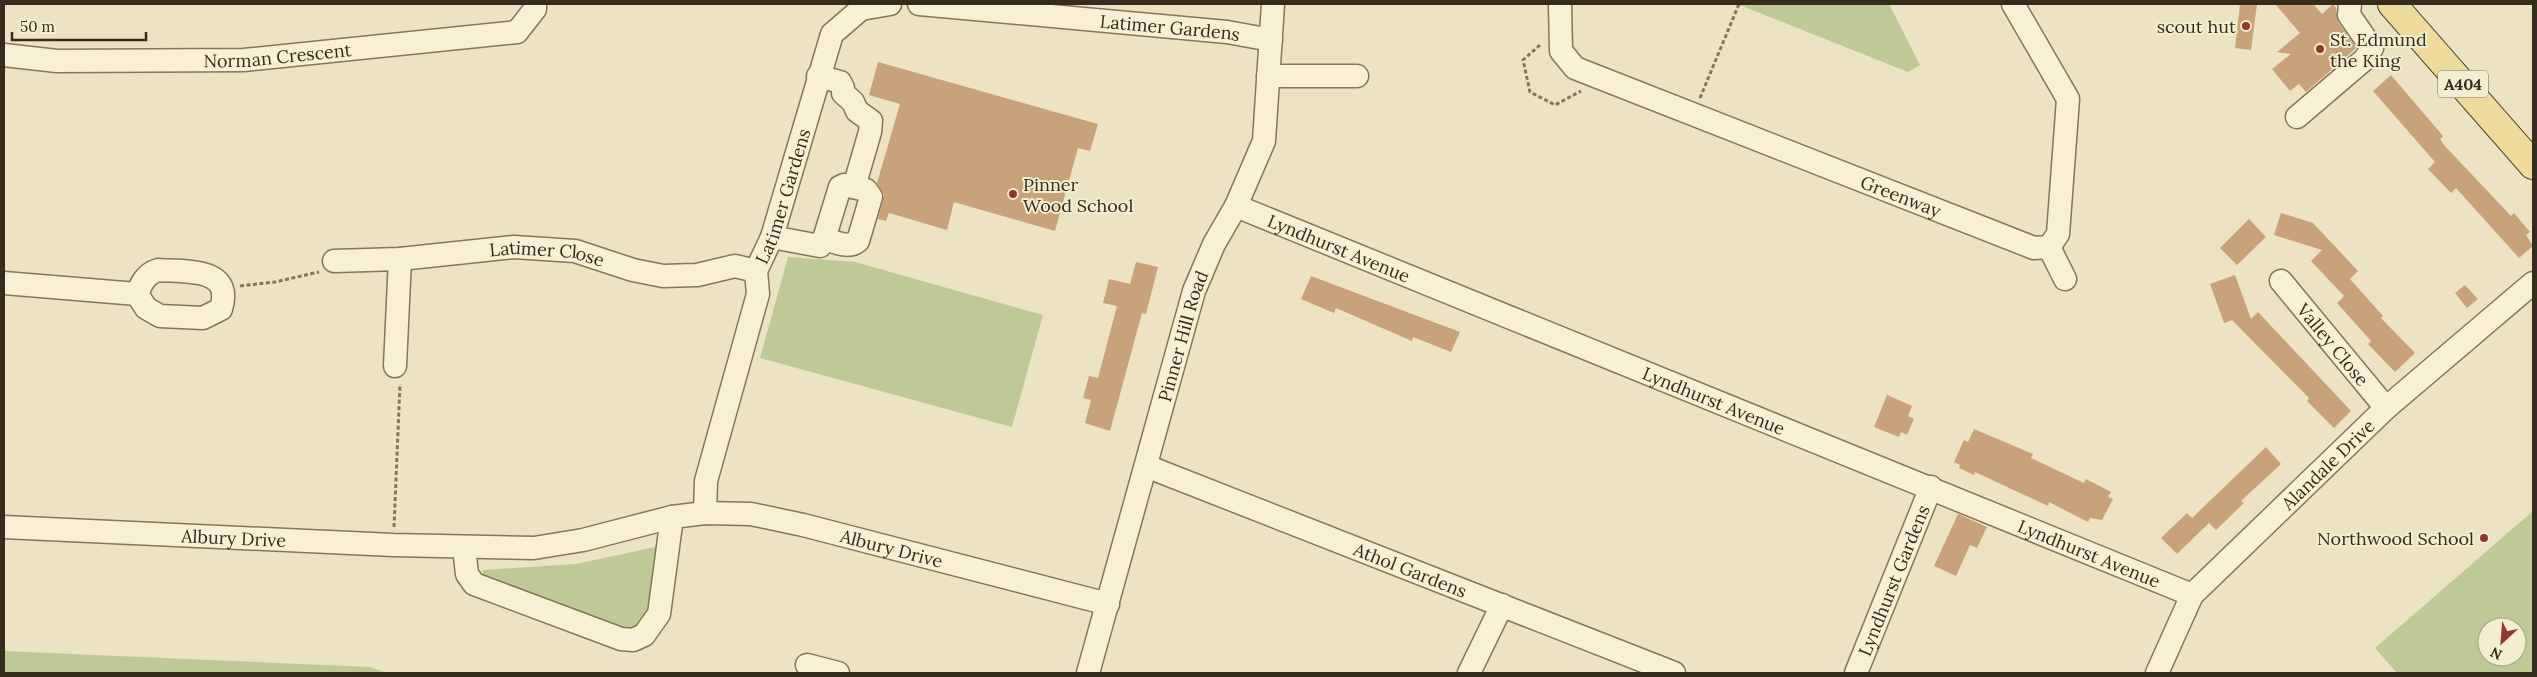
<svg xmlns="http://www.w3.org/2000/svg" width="2537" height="677" font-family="Lora,serif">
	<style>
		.green { fill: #bec997; fill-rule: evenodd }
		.building { fill: #c8a27a }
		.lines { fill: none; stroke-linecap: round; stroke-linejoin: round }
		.minor-casing { stroke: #85755b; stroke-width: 25 }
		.major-casing { stroke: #52432f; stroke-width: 30 }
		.path { stroke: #85755b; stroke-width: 3; stroke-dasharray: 4 2.5; stroke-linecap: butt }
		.minor { stroke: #f7f0d5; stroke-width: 22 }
		.major { stroke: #eddc9c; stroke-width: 28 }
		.poi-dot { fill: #90372e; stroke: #f3edd2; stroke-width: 2 }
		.labels { text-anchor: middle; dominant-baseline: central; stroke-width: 4; stroke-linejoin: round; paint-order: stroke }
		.shield { fill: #f3edd2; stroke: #6e6654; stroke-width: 1 }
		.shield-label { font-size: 16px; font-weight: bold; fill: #352c1e }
		.poi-label { font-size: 18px; fill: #352c1e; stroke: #f3edd2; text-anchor: end }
		.street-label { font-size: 18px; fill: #352c1e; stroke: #f3edd2 }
	</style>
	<rect width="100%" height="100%" fill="#ebe3c3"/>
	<path class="green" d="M1737 4H1889L1920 65 1908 72Z
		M788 257 855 262 1043 315 1012 427 760 358Z
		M2533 511V673H2397L2375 648ZM2487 627H2517V657H2487Z
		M660 546 652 616 642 631H627L483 577V570L576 564Z
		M4 651 370 667 387 673H4Z"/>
	<path class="building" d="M2240 4H2257L2251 50 2235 48Z
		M2275 4H2313L2322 14 2333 4 2336 8 2338 22 2356 48 2306 92 2299 84 2290 91 2272 69 2291 54 2277 52 2300 33Z
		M878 62 1098 124 1090 151 1078 148 1055 231 954 202 947 230 889 213 886 221 878 219 884 195 877 183 900 104 869 95Z
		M2391 75 2443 136 2440 139 2444 145 2511 216 2514 213 2530 232 2526 235 2533 246 2519 258 2456 188 2451 193 2428 169 2435 162 2373 91Z
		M2281 213 2313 223 2358 271 2350 279 2383 316 2381 318 2415 353 2395 372 2368 344 2371 341 2337 303 2344 296 2311 261 2322 250 2274 235Z
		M2249 219 2266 237 2237 265 2220 248Z
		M1136 262 1158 267 1146 314 1142 313 1110 431 1085 423 1091 400 1083 398 1089 376 1098 378 1117 306 1103 303 1109 279 1130 284Z
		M2235 275 2251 319 2258 312 2351 411 2334 428 2307 401 2309 398 2232 320 2224 323 2210 284Z
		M1311 276 1460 332 1451 352 1413 337 1412 341 1336 308 1334 313 1301 299Z
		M2465 285 2478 299 2467 308 2455 293Z
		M1887 395 1912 406 1908 416 1914 419 1907 435 1901 432 1899 437 1874 427Z
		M1974 429 2033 454 2031 458 2084 483 2086 479 2111 492 2108 497 2113 499 2102 520 2090 518 2088 522 2049 502 2048 506 1975 472 1974 475 1959 468 1960 465 1954 462 1964 440 1968 442Z
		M2266 447 2281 464 2241 501 2244 503 2216 530 2209 523 2177 554 2161 538 2187 513 2192 518Z
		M1958 514 1987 527 1977 548 1970 545 1956 576 1934 566Z"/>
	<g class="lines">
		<defs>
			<g id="minor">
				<path id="s1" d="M919 4 1227 32 1271 40"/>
				<path id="s2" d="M1560 4 1561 51 1575 68 2034 248 2049 247 2058 234 2068 99 2013 4"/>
				<path id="s3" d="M4 55 57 61 244 60 517 32 535 9V4"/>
				<path d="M818 76 840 82 843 88V93L853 102 857 111 871 121 870 132 854 187"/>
				<path d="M1268 76H1357"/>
				<path d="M2297 117 2365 59 2372 48 2349 15 2350 4"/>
				<path id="s4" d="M1236 206 2192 595"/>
				<path d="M772 237 820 246 824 239C835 242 849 249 858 241L871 197 866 190 844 185 840 187 824 239"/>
				<path d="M2049 247 2065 279"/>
				<path id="s5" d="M334 261 400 259 514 247 575 251 633 270 663 276 697 275 735 266 756 271"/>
				<path d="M158 270C186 272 234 267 221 309L203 318 160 316 146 308 137 294C142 282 146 274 158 270Z"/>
				<path id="s6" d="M2281 281 2386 408"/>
				<path d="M4 283 137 294"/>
				<path d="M395 366 400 259"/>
				<path id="s7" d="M1146 466 1674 673"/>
				<path id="s8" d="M705 513 706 481 758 294 756 271 772 237 832 34 861 9 890 4"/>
				<path id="s9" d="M4 527 393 545 534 548 583 540 672 517 705 513 751 514 803 525 1108 604"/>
				<path d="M464 548 467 574 474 584 621 639 633 640 644 635 659 614 672 517"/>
				<path d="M807 665 838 673"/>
				<path id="s10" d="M1088 673 1194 291 1214 244 1236 206 1264 141 1273 4"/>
				<path d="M1469 673 1502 605"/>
				<path id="s11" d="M1856 673 1931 487"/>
				<path id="s12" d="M2157 673 2192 595 2386 408 2533 283"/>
			</g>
			<path id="major" d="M2392 4 2533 165"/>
		</defs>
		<use href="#minor" class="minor-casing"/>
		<use href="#major" class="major-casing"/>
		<path class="path" d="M1540 45 1523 60 1530 92 1555 105 1581 91
			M1700 98 1739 4
			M240 286 275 282 319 272
			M394 527 400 384"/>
		<use href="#minor" class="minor"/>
		<use href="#major" class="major"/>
	</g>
	<g class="poi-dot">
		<circle cx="2246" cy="26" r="5"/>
		<circle cx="2320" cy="49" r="5"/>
		<circle cx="1013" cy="194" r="5"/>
		<circle cx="2484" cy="538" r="5"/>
	</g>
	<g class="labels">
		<rect class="shield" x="2438" y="70.5" width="50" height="27" rx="4"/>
		<g class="shield-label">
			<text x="2463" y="84">A404</text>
		</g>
		<g class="poi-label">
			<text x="2236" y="26">scout hut</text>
			<text x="2330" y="39" text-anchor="start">St. Edmund<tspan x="2330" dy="21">the King</tspan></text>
			<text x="1023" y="184" text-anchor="start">Pinner<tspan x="1023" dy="21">Wood School</tspan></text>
			<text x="2474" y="538">Northwood School</text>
		</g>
		<g class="street-label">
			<text stroke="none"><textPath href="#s1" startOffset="252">Latimer Gardens</textPath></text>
			<text stroke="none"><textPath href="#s3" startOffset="274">Norman Crescent</textPath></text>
			<text stroke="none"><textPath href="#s8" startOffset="329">Latimer Gardens</textPath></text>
			<text stroke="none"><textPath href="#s2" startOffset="419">Greenway</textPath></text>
			<text stroke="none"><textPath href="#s4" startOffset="111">Lyndhurst Avenue</textPath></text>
			<text stroke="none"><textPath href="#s5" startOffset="214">Latimer Close</textPath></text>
			<text stroke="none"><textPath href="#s10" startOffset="350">Pinner Hill Road</textPath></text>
			<text stroke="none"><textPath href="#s6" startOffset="82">Valley Close</textPath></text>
			<text stroke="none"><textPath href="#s4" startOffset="516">Lyndhurst Avenue</textPath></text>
			<text stroke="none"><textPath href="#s12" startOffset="274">Alandale Drive</textPath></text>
			<text stroke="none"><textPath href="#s9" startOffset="230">Albury Drive</textPath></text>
			<text stroke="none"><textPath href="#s9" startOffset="896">Albury Drive</textPath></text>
			<text stroke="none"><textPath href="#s4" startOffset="921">Lyndhurst Avenue</textPath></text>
			<text stroke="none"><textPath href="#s7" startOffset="284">Athol Gardens</textPath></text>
			<text stroke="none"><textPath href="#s11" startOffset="100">Lyndhurst Gardens</textPath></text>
		</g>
	</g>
	<rect width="2537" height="677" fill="none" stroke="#352c1e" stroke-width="10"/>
	<g transform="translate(2502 642) rotate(206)"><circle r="24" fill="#f3edd2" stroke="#a7a08a"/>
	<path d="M0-4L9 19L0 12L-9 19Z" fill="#90372e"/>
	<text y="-8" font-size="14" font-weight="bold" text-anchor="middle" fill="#352c1e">N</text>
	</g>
	<path d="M12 32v8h134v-8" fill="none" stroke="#352c1e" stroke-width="2.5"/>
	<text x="20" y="32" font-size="15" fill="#352c1e" stroke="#f3edd2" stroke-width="4" paint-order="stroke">50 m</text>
</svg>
